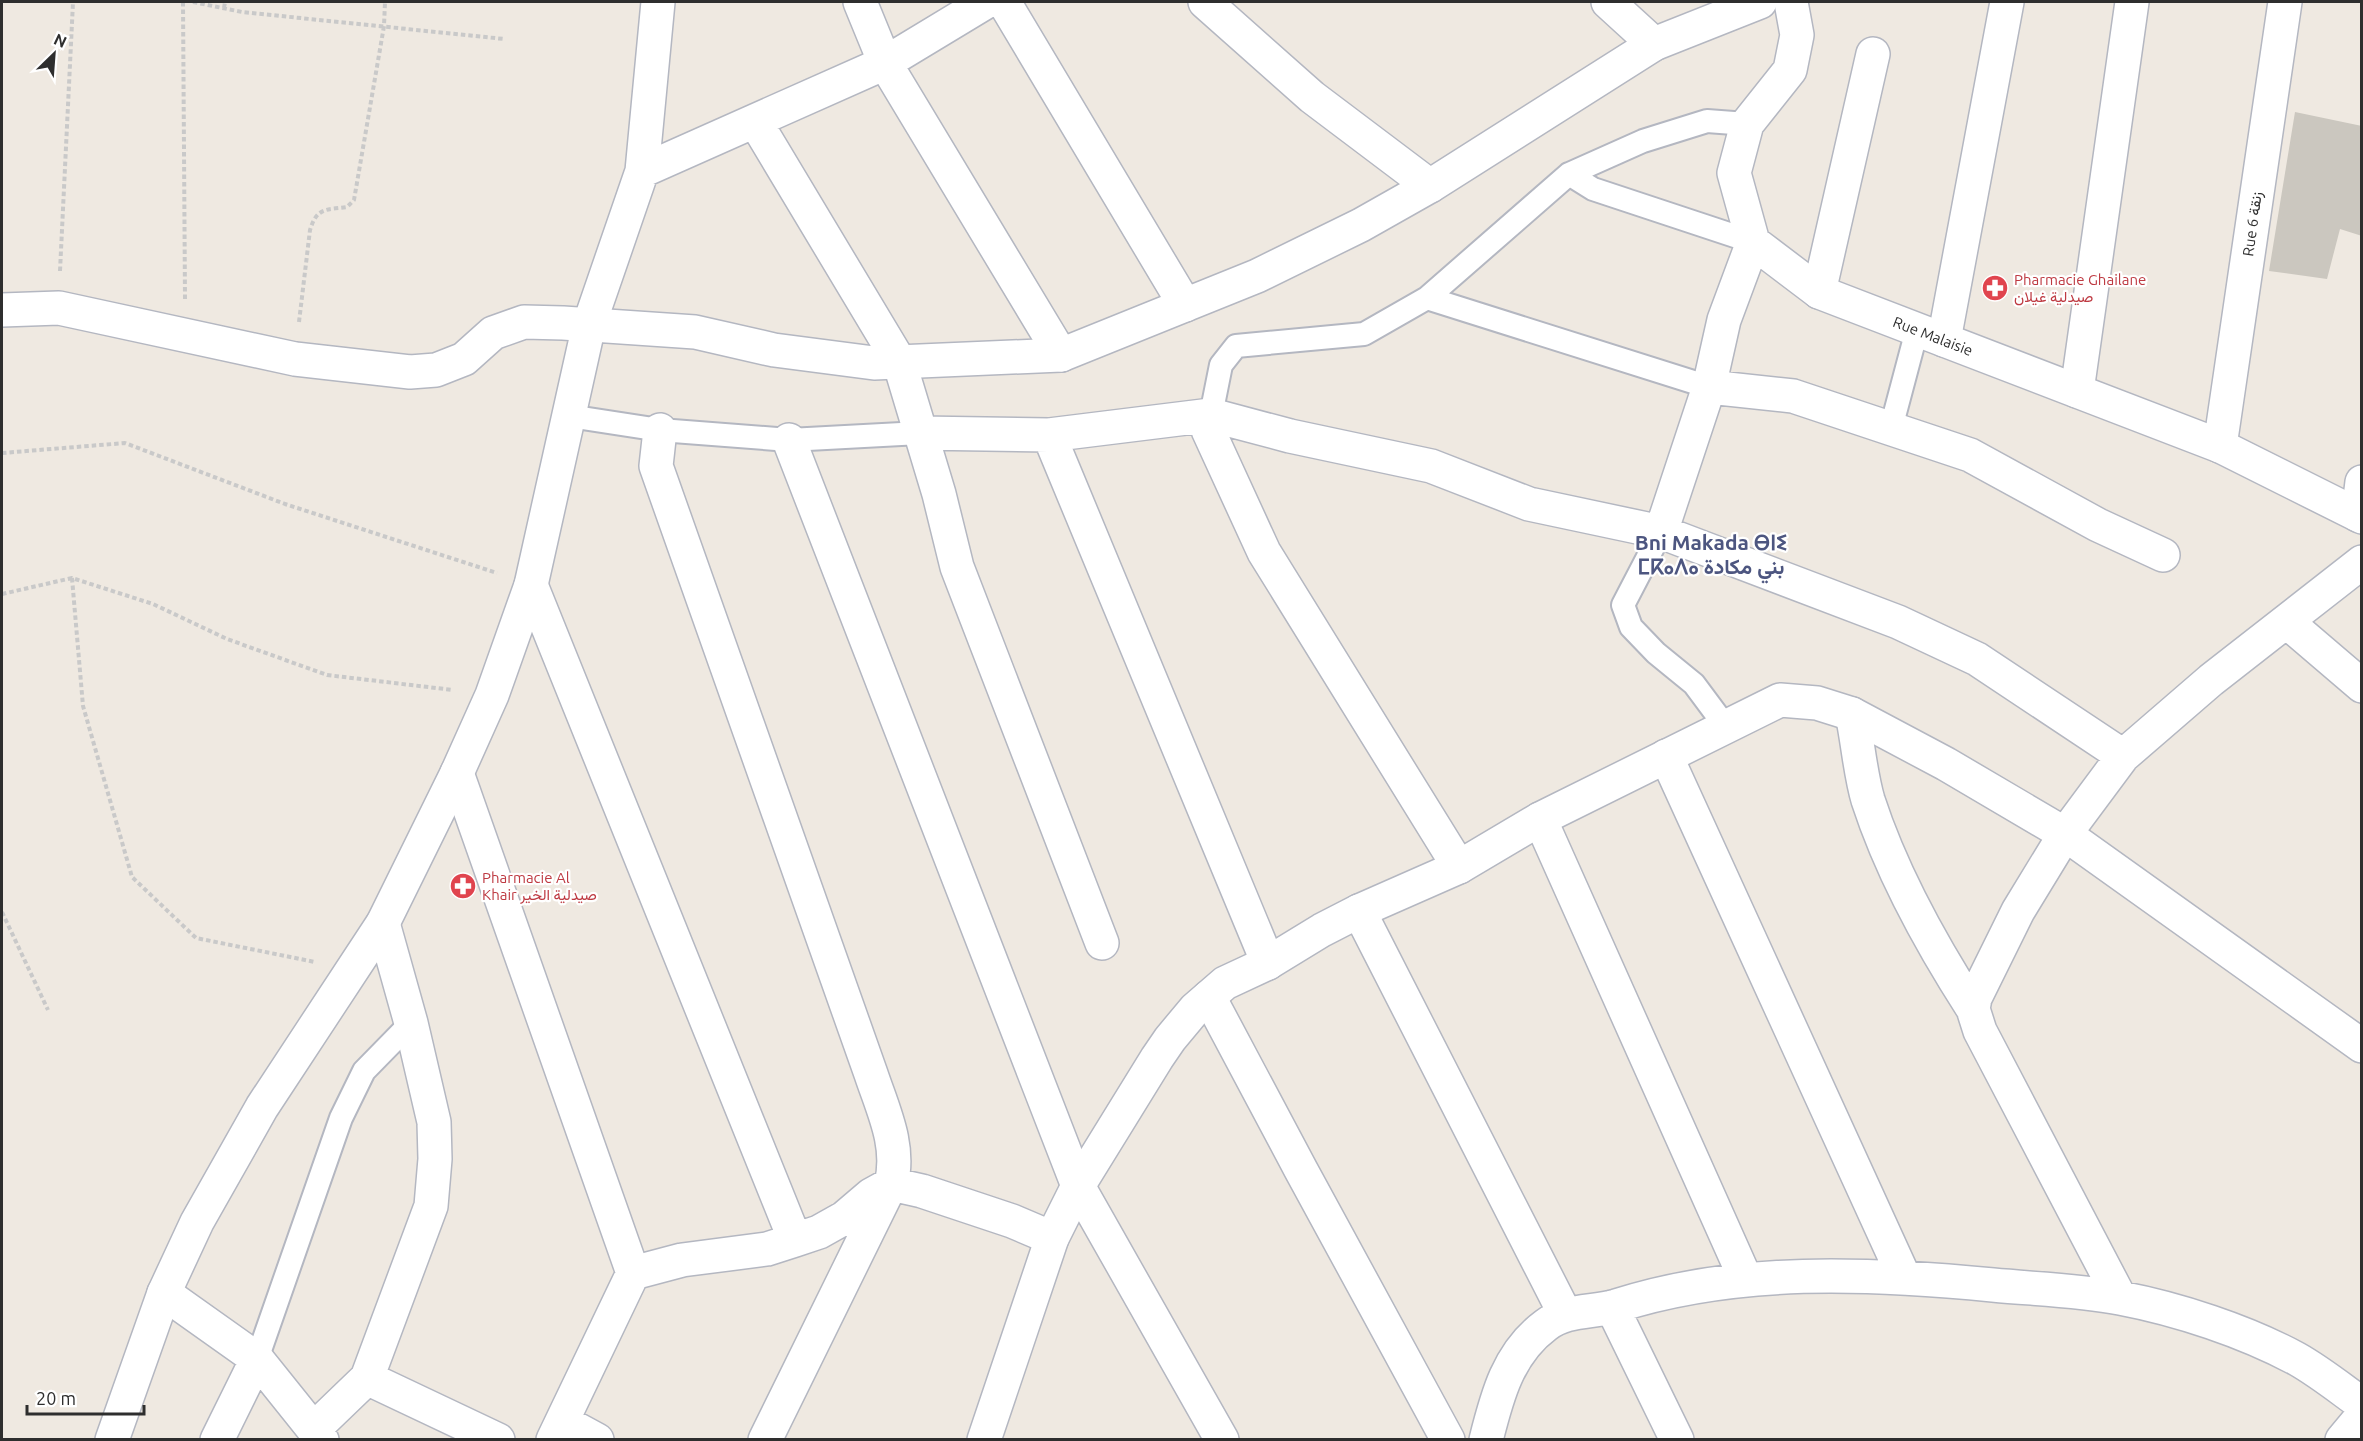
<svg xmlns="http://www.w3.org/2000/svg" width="2363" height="1441" font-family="Ubuntu,Vazirmatn,'Noto Sans Tifinagh',sans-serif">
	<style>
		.building { fill: #cbc7bf }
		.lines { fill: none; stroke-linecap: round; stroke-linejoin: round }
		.service-casing { stroke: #b4b7c1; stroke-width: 26 }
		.pedestrian-casing { stroke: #b4b7c1; stroke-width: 36 }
		.minor-casing { stroke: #b4b7c1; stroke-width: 36 }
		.tertiary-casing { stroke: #b4b7c1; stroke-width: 36 }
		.path { stroke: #c9c9c9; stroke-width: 4; stroke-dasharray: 4.5 3; stroke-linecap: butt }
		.service { stroke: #fff; stroke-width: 22 }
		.pedestrian { stroke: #fff; stroke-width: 33 }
		.minor { stroke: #fff; stroke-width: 33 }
		.tertiary { stroke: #fff; stroke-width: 33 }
		.labels { text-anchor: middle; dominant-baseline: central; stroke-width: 4.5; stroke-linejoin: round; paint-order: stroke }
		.street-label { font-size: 15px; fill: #2e2e2e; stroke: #fff }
		.health-label { font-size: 15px; fill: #be3a42; stroke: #fff; text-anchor: start }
		.district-label { font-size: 21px; font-weight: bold; fill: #4d5680; stroke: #fff }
	</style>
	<rect width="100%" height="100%" fill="#efe9e1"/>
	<path class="building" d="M2295 112 2362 126V236L2340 229 2327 279 2269 271Z"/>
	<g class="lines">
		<defs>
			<path id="service" d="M1569 174 1593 189 1753 242
				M1427 298 1709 387
				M1211 415 1221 365 1236 346 1364 334 1427 298 1569 174 1643 141 1707 121 1747 124
				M569 416 660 430 789 440 920 433
				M1891 428 1917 330
				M1661 532 1623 605 1631 627 1656 653 1694 684 1726 727
				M257 1359 341 1118 364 1071 411 1023"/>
			<path id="pedestrian" d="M1819 292 1873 54
				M1944 340 2007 2
				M2077 391 2132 2
				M2220 446 2285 2
				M2358 515 2362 482"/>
			<path id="minor" d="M860 2 885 63 1061 355
				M1004 2 1185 305
				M1205 2 1312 97 1430 186
				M1608 2 1654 44
				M1791 2 1797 35 1790 70 1747 124 1734 173 1753 242 1819 292 2220 446 2362 517
				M755 121 899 361 939 494 957 567 1102 943
				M642 171 885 63 986 2
				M589 325 642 171 658 2
				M1709 387 1793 396 1970 455 2098 525 2163 555
				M1211 415 1208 430 1264 552 1459 867
				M660 430 656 466 871 1074C883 1110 901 1146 891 1184L765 1440
				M920 433 1049 435 1211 415 1290 436 1431 466 1529 504 1661 532 1898 622 1977 659 2123 756
				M1049 435 1268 963
				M789 440 1078 1186 1222 1440
				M1661 532 1709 387 1724 320 1753 242
				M531 585 795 1240
				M2287 622 2362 686
				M1852 714C1858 742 1860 773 1868 800 1892 874 1931 944 1973 1009
				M1666 756 1904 1277
				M457 773 633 1273 553 1440
				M1540 819 1746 1280
				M1359 911 1565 1314
				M1209 997 1301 1170 1448 1440
				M633 1273 682 1260 767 1249 795 1240 819 1232 844 1218 871 1195 891 1184 922 1191 1012 1221 1052 1238
				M164 1293 257 1359 322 1440
				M2120 1298 1980 1031 1973 1009 1975 998 2018 911 2065 834 2123 756 2211 680 2362 562
				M1612 1307 1677 1440
				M367 1378 498 1440
				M562 1421 597 1440
				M315 1428 367 1378 431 1206 435 1159 434 1122 411 1023 383 923
				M217 1440 257 1359
				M1486 1440C1497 1396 1508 1353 1546 1325 1567 1309 1592 1313 1616 1306 1737 1267 1869 1273 1993 1285 2035 1289 2079 1290 2120 1298 2178 1309 2245 1331 2297 1359 2320 1372 2341 1389 2362 1404
				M2342 1440 2362 1416"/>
			<path id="tertiary" d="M2 310 59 308 295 359 410 372 436 370 464 359 493 333 524 322 563 323 695 332 774 350 874 363 1061 355 1257 276 1361 225 1430 186 1654 44 1760 2
				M112 1440 164 1293 197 1222 262 1107 383 923 457 773 492 695 531 585 589 325
				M984 1440 1052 1238 1078 1186 1157 1058 1170 1039 1195 1009 1225 983 1268 963 1322 930 1359 911 1459 867 1540 819 1780 700 1817 703 1852 714 1946 764 2065 834 2362 1046"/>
		</defs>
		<use href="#service" class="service-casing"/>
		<use href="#pedestrian" class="pedestrian-casing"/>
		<use href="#minor" class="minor-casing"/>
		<use href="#tertiary" class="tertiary-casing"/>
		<path class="path" d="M183 2 185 299
			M193 2 242 12 504 39
			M224 8 225 2
			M60 271 73 2
			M299 322 310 230C317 207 326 210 347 207L354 200 384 26 385 2
			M2 453 125 443 285 504 497 573
			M72 578 83 706 132 877 196 938 315 962
			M2 594 72 578 153 604 227 639 327 675 453 690
			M2 912 48 1010"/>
		<use href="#service" class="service"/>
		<use href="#pedestrian" class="pedestrian"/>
		<use href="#minor" class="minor"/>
		<use href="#tertiary" class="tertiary"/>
	</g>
	<defs>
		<symbol id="pharmacy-disc" viewBox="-11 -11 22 22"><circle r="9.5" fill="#e0444e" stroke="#fff"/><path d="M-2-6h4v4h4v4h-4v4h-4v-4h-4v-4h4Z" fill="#fff"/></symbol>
	</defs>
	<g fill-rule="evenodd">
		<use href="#pharmacy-disc" x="1980" y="273" width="30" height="30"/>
		<use href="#pharmacy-disc" x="448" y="871" width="30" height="30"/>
	</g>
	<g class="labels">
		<g class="street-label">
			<text transform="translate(2252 224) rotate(-82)">Rue 6 زنقة</text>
			<text transform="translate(1933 336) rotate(21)">Rue Malaisie</text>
		</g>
		<g class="health-label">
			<text x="2014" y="279">Pharmacie Ghailane<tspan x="2014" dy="17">صيدلية غيلان</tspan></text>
			<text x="482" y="877">Pharmacie Al<tspan x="482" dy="17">Khair صيدلية الخير</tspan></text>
		</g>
		<g class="district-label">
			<text x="1711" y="542">Bni Makada ⴱⵏⵉ<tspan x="1711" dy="24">ⵎⴽⴰⴷⴰ بني مكادة</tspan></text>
		</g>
	</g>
	<rect width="2363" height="1441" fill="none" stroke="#2e2e2e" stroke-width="6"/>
	<g transform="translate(54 54) rotate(25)" stroke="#ffffff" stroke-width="4.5" paint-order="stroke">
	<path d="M0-4.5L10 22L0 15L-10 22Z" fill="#2e2e2e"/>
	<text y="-9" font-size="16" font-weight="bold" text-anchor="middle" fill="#2e2e2e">N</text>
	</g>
	<path d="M27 1405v9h117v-9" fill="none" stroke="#2e2e2e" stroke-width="3"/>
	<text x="36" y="1405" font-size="18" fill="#2e2e2e" stroke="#ffffff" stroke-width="4.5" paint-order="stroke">20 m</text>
</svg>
